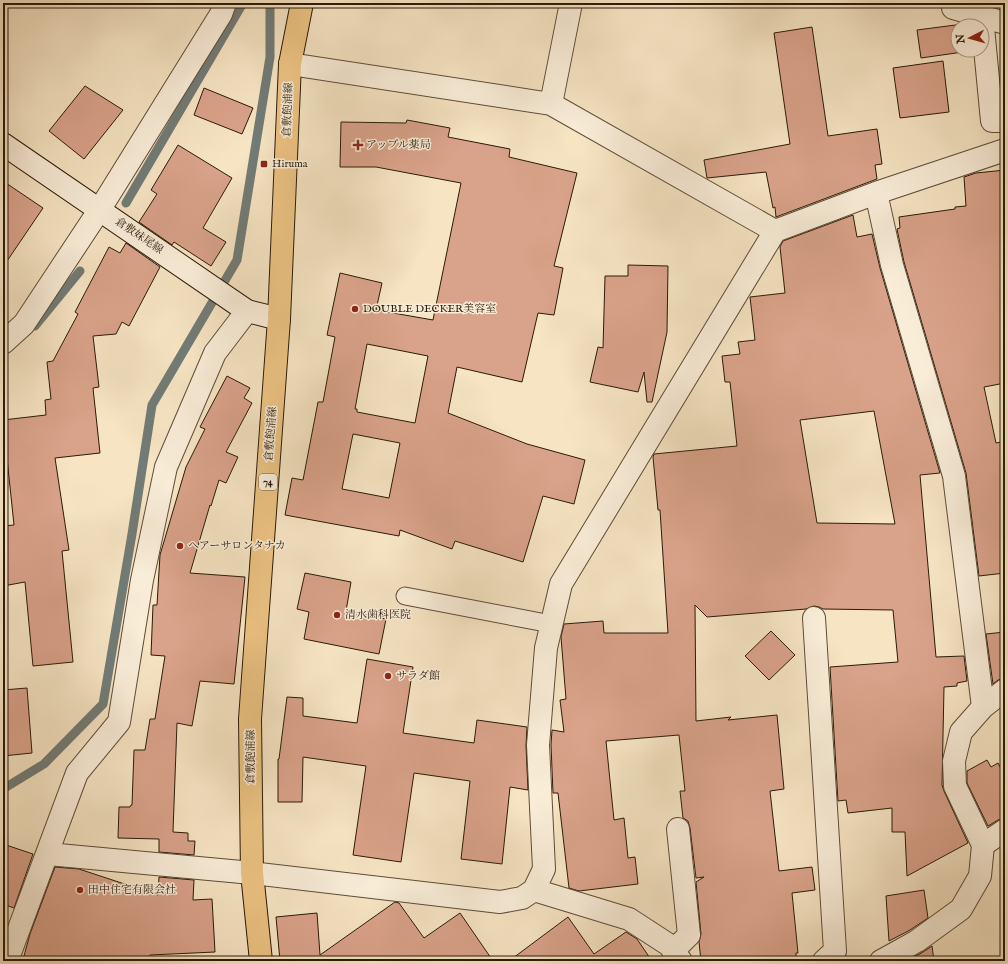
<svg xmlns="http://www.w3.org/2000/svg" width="1008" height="964" font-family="'IM FELL English','Noto Serif JP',serif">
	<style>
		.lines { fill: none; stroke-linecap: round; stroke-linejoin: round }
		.stream { stroke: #727b76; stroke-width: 9 }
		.building { fill: #d9a28a; stroke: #2b1a09; fill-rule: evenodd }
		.service-casing { stroke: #5e4c38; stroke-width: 19 }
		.minor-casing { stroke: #5e4c38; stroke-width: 24 }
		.secondary-casing { stroke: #2b1a09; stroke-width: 24 }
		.primary-casing { stroke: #2b1a09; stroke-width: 24 }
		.service { stroke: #f9edd8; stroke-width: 17 }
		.minor { stroke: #f9edd8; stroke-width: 22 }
		.secondary { stroke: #f9edd8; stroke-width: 22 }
		.primary { stroke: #ebc282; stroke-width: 22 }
		.poi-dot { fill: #8f2418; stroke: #f9edd8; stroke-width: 1.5 }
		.labels { text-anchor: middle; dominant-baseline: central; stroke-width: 3; stroke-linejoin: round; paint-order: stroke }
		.shield { fill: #f9edd8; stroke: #695947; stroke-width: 1 }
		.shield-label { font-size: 10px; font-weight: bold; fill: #2b1a09 }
		.street-label { font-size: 11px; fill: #2b1a09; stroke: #f9edd8 }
		.poi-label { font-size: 11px; fill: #2b1a09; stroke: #f9edd8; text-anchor: start }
	</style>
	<rect width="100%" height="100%" fill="#f6e4c3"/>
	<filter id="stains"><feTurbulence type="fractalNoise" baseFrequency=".005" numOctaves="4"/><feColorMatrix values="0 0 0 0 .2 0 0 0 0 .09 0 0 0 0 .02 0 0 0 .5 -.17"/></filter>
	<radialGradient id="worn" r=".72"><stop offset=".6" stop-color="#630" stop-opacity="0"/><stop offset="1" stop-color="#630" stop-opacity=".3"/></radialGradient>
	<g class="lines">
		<path class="stream" d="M126 203 243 3
			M35 326 80 271
			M3 789 44 764 103 704 132 534 152 405 237 260 270 57V3"/>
	</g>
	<path class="building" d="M963 24 967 26H958V50L970 51 921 58 917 30Z
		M812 27 828 136 877 129 882 164 875 165 877 179 776 217 775 207 773 208 766 172 707 178 704 160 790 144 774 33Z
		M943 61 949 112 900 118 893 68Z
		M85 86 123 110 84 159 49 131Z
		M204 88 253 108 242 134 194 115Z
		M407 120 450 128 448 137 510 149 509 157 577 173 554 266 563 268 554 315 538 313 522 382 457 367 448 413 527 444 585 460 574 504 543 496 523 562 455 541 452 549 400 530 399 536 285 515 292 478 303 480 318 402H323L335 337 327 335 340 273 382 283 376 310 433 320 461 183 376 167H340L341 122 406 123ZM367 344 428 356 415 423 357 412V409H355ZM353 434 400 443 389 498 342 489Z
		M178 145 232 178 203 228 226 242 211 266 174 242 172 245 139 222 157 194 151 190Z
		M1005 170V383L984 387 996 443 1005 441V573L979 576 966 473 904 262 897 229 900 228 899 217 955 209V207L966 206 964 177 976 173Z
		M3 181 43 208 3 267Z
		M853 215 857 237 872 234 880 268 940 473 920 475 936 657 964 656 967 681 957 683V686L944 687 942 785 944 791 968 843 907 876 905 832H892V808L848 813 846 800 838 801 830 667 898 662 893 610 823 609 819 607 814 606 806 609 707 617 695 605 696 721 731 717 728 720 777 715 784 789 770 791 779 871 812 867 815 890 792 893 798 953H796V961H701L699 942 701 934 696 882 704 877 696 878 690 828 688 821 683 818 680 791H685L679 735 606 741 614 820 624 818 628 858 635 857 638 884 579 891 569 888 558 793H553L551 745 552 730 564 732 560 700 566 699 561 637 564 624 603 621 604 633H668L660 510H658L653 457 654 454 737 446 730 382H725L722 356 740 354 738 342 755 340 750 297 785 293 780 247 783 241ZM874 411 895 524 817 523 800 420Z
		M126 243 160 267 129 326 122 322 116 334 93 336 99 387 93 388 100 453 55 458 69 550 62 551 73 662 33 666 25 582 3 586V526L14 525 3 420 46 415 45 400 51 399 47 362 53 361 78 314 75 312 109 247 120 253Z
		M628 265 668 266 667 332 652 402H647L644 372 638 392 590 382 598 347 603 348 605 276H628Z
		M227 376 250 388 244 398 252 403 226 452 238 457 226 483 219 480 211 506 210 505 190 573 245 577 234 684 200 681 192 726 177 723 173 832 188 833V841H195L194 855 159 852V839L118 838 119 807H130L131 805H132L134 750H145L150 719H155L165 656 151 655 153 605H157L160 555 186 467 205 429 200 427Z
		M305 573 351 582 346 611 386 619 379 654 304 639 309 612 297 609Z
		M771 631 795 655 769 680 745 656Z
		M1005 632V678L998 680 993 684 986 634Z
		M367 659 413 667 403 733 474 743 477 720 527 727 526 746 528 790 510 787 502 864 461 859 470 781 414 773 401 862 353 855 366 766 303 757 302 802H278V759H279L287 697 303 698V716L357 723Z
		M27 688 32 753 3 756V690Z
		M987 760 991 767 998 763 1005 776V818L998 820 988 826 967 783V771Z
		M3 844 33 854 14 908 3 904Z
		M55 867 79 869 158 895 159 877 194 880 193 900 212 899 215 952 150 955 148 961H43L24 956 30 934Z
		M924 890 928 918 910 930 889 941 886 896Z
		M395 902 399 903 424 938 460 913 493 961H280L276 917 317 913 320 955Z
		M568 917 594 954 626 932 637 939 652 961H509Z
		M932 946 934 961H907L923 952Z"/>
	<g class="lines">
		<defs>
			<path id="service" d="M405 596 551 624"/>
			<path id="minor" d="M953 8 1005 23
				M982 17 992 121H1005
				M290 64 551 104 775 231
				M551 104 571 3
				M876 193 892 265 954 476 983 707 961 732 954 761 955 786 983 845 980 876 961 909 917 941 881 961
				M3 343 24 324 100 209 221 14 225 3
				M814 618 835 951 824 961
				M983 707 1005 690
				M983 845 1005 830
				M48 854 252 873 500 902 522 898 534 890 544 869 538 745 546 648 561 584 775 231 876 193 1005 150
				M534 890 629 919 669 945 681 961
				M673 951 689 935 678 829
				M7 961 77 773 119 722 142 580 166 467 215 353 247 311"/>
			<path id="secondary" d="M3 144 247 311 279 319"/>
			<path id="primary" d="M261 961 252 873 250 719 279 319 290 64 302 3"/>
		</defs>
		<use href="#service" class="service-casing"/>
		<use href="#minor" class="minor-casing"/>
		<use href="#secondary" class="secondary-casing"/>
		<use href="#primary" class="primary-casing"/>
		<use href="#service" class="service"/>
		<use href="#minor" class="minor"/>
		<use href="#secondary" class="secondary"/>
		<use href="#primary" class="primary"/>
	</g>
	<g class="poi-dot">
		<path d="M356 139h4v4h4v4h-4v4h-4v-4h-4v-4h4z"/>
		<rect x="260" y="160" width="8" height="8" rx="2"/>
		<circle cx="355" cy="309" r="4"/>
		<circle cx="180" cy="546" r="4"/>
		<circle cx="337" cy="615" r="4"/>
		<circle cx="388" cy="676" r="4"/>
		<circle cx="80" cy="890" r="4"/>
	</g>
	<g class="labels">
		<rect class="shield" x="259" y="474" width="18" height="16" rx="3"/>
		<g class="shield-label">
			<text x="268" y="482">74</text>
		</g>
		<g class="street-label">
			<text transform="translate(288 110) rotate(-88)">倉敷飽浦線</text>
			<text transform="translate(139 236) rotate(34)">倉敷妹尾線</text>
			<text transform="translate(271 434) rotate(-86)">倉敷飽浦線</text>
			<text transform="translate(251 757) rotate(-90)">倉敷飽浦線</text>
		</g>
		<g class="poi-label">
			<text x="366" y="145">アップル薬局</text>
			<text x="272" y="164">Hiruma</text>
			<text x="363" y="309">DOUBLE DECKER美容室</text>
			<text x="188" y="546">ヘアーサロンタナカ</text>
			<text x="345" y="615">清水歯科医院</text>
			<text x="396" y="676">サラダ館</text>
			<text x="88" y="890">田中住宅有限会社</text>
		</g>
	</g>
	<rect width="1008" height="964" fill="none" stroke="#f6e4c3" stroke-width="16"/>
	<rect x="4" y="4" width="1000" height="956" fill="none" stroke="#2b1a09" stroke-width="2"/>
	<rect x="8" y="8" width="992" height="948" fill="none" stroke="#2b1a09"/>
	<g transform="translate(970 38) rotate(264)"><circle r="19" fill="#f9edd8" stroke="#a79985"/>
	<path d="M0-3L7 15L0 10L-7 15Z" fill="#8f2418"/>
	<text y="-6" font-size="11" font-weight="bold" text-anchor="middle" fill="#2b1a09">N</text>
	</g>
	<rect width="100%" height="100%" filter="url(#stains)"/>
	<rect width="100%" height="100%" fill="url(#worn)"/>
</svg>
